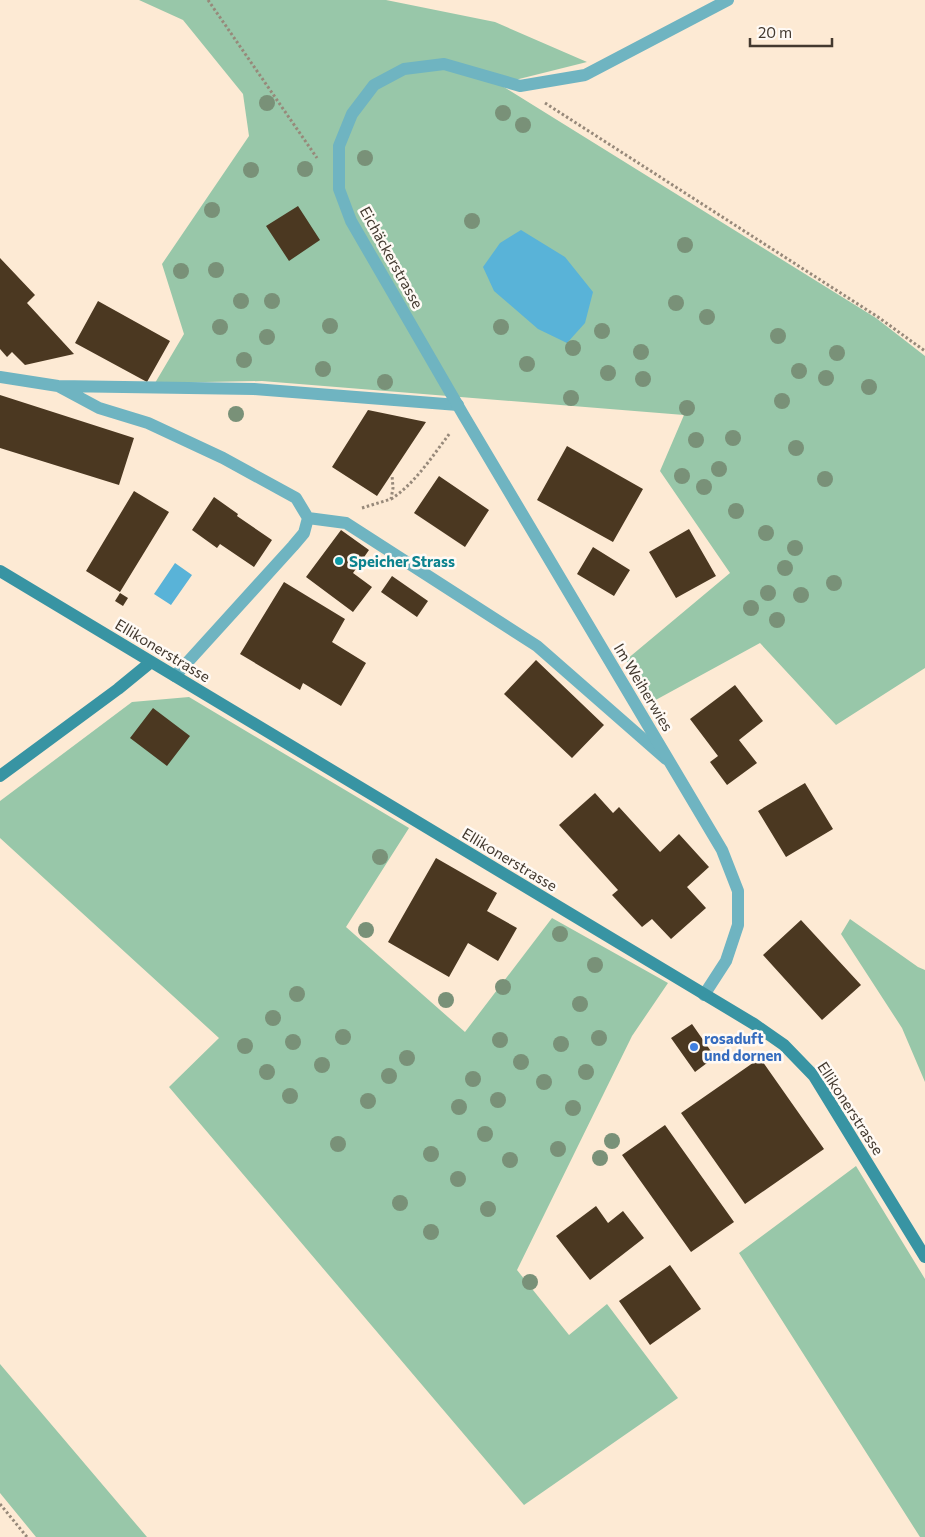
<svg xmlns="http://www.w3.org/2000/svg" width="925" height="1537" font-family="Commissioner,sans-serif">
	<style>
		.green { fill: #98c7a9 }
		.water { fill: #59b3d8 }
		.building { fill: #4b3821 }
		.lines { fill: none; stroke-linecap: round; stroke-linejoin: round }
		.path { stroke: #97897a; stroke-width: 3; stroke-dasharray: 2.5 2.5; stroke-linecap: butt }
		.lane { stroke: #6fb4c1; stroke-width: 12 }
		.street { stroke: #6fb4c1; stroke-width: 12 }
		.secondary { stroke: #3894a3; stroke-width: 12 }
		.tree { fill: #799178 }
		.culture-dot { fill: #0f9aa8; stroke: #fffaf5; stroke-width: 2 }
		.shop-dot { fill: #3f7fe0; stroke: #fffaf5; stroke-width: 2 }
		.labels { text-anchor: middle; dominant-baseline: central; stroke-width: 5; stroke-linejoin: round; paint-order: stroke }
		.street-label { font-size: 15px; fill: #43392f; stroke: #fffaf5 }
		.culture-label { font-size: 15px; font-weight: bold; fill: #0d838f; stroke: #fffaf5; text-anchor: start }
		.shop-label { font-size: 15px; font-weight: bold; fill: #366cbe; stroke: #fffaf5; text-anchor: start }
	</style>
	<rect width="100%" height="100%" fill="#fdead4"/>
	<path class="green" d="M139 0H386L495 22 587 62 499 84 876 318 925 356V668L836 725 760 643 652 702 626 660 730 573 660 471 684 415 262 381 155 383 184 334 162 264 249 136 243 94 183 20Z
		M189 697 409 828 346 927 465 1032 552 918 668 983 632 1036 517 1270 569 1335 607 1304 678 1398 524 1505 169 1087 219 1038 0 838V801L132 702Z
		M850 919 918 967 925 970V1082L902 1028 841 934Z
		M856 1166 925 1279V1537H920L739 1253Z
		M0 1364 147 1537H36L0 1493Z"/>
	<path class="water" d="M521 230 565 257 593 292 585 323 567 343 538 329 494 291 483 267 500 243Z
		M175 563 192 575 171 605 154 594Z"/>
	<path class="building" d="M298 206 320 240 289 261 266 226Z
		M0 258 35 295 27 303 74 354 25 365 12 352 7 357 0 349Z
		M98 301 170 341 147 382 75 343Z
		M0 395 134 438 119 485 0 448Z
		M368 410 426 422 377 496 332 467Z
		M567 446 643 489 613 542 537 500Z
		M439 476 489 510 465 547 414 513Z
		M134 491 169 512 120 592 86 571Z
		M214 497 238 514 237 516 272 540 254 567 220 544 217 548 192 530Z
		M689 529 716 576 676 598 649 552Z
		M341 530 369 550 353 573 372 587 353 612 306 577Z
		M593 547 630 570 614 596 577 574Z
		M392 576 428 601 417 617 381 592Z
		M284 582 345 619 332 642 366 663 341 706 303 683 300 690 240 654Z
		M120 593 128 598 123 606 115 601Z
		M536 660 604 725 572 758 504 694Z
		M735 685 763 721 739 740 757 763 727 785 710 762 718 756 690 719Z
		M153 708 190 736 167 766 130 738Z
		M805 783 833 829 786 857 758 811Z
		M595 793 613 813 619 807 660 852 679 834 709 867 687 887 706 908 671 939 652 919 642 927 612 895 618 890 559 825Z
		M436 858 497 893 487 911 517 928 498 961 468 943 449 977 388 942Z
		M801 920 861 985 822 1020 763 955Z
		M692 1024 715 1057 695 1072 671 1038Z
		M760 1058 824 1149 745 1204 681 1113Z
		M665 1125 734 1222 691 1252 622 1155Z
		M596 1206 608 1223 623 1211 644 1238 590 1280 556 1236Z
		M670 1265 701 1309 650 1345 619 1301Z"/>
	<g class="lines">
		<path class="path" d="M208 0 317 158
			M545 103 878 317 925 351
			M391 499C415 484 433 455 450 433
			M362 508 391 499 393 488 392 475
			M0 1504 27 1537"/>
		<path class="lane" d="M0 377 58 386 254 389 458 405
			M58 386 99 408 148 423 223 458 296 498 308 518 304 533 293 546 175 676
			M308 518 346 523 537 646 666 759"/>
		<path class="street" d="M704 995 726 961 738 925V891L722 850 464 416 351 221 339 189V146L352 114 374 85 404 69 444 64 520 86 585 75 728 0"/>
		<path class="secondary" d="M0 571 754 1024 784 1045 814 1076 925 1257
			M0 776 118 689 151 662"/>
	</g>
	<g class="tree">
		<circle cx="267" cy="103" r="8"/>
		<circle cx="503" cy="113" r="8"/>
		<circle cx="523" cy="125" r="8"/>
		<circle cx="365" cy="158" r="8"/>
		<circle cx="305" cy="169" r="8"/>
		<circle cx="251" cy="170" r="8"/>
		<circle cx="212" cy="210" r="8"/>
		<circle cx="472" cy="221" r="8"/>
		<circle cx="685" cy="245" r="8"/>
		<circle cx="216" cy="270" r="8"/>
		<circle cx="181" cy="271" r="8"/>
		<circle cx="241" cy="301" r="8"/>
		<circle cx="272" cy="301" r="8"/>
		<circle cx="676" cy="303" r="8"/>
		<circle cx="707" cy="317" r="8"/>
		<circle cx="330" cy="326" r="8"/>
		<circle cx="220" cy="327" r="8"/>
		<circle cx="501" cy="327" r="8"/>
		<circle cx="602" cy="331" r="8"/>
		<circle cx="778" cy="336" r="8"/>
		<circle cx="267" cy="337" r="8"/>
		<circle cx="573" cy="348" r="8"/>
		<circle cx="641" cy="352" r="8"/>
		<circle cx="837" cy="353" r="8"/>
		<circle cx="244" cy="360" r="8"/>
		<circle cx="527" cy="364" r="8"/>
		<circle cx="323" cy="369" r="8"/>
		<circle cx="799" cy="371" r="8"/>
		<circle cx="608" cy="373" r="8"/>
		<circle cx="826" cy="378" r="8"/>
		<circle cx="643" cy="379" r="8"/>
		<circle cx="385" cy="382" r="8"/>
		<circle cx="869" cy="387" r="8"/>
		<circle cx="571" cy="398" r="8"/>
		<circle cx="782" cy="401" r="8"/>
		<circle cx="687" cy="408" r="8"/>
		<circle cx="236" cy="414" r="8"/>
		<circle cx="733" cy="438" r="8"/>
		<circle cx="696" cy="440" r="8"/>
		<circle cx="796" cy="448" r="8"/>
		<circle cx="719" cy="469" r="8"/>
		<circle cx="682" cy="476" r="8"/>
		<circle cx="825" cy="479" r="8"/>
		<circle cx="704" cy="487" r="8"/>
		<circle cx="736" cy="511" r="8"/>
		<circle cx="766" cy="533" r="8"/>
		<circle cx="795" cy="548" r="8"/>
		<circle cx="785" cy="568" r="8"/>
		<circle cx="834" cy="583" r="8"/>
		<circle cx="768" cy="593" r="8"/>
		<circle cx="801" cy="595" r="8"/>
		<circle cx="751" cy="608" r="8"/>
		<circle cx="777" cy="620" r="8"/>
		<circle cx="380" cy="857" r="8"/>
		<circle cx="366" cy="930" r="8"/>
		<circle cx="560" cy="934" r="8"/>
		<circle cx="595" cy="965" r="8"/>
		<circle cx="503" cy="987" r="8"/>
		<circle cx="297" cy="994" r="8"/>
		<circle cx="446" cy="1000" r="8"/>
		<circle cx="580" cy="1004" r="8"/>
		<circle cx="273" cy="1018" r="8"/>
		<circle cx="343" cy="1037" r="8"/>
		<circle cx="599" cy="1038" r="8"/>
		<circle cx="500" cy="1040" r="8"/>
		<circle cx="293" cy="1042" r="8"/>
		<circle cx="561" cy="1044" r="8"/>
		<circle cx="245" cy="1046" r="8"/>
		<circle cx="407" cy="1058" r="8"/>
		<circle cx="521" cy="1062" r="8"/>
		<circle cx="322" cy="1065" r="8"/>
		<circle cx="267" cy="1072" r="8"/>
		<circle cx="586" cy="1072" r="8"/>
		<circle cx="389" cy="1076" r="8"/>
		<circle cx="473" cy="1079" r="8"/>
		<circle cx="544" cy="1082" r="8"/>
		<circle cx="290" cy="1096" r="8"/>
		<circle cx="498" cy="1100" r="8"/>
		<circle cx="368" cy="1101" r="8"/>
		<circle cx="459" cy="1107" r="8"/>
		<circle cx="573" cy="1108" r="8"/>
		<circle cx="485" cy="1134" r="8"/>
		<circle cx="612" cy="1141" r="8"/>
		<circle cx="338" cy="1144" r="8"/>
		<circle cx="558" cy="1149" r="8"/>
		<circle cx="431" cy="1154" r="8"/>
		<circle cx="600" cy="1158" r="8"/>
		<circle cx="510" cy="1160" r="8"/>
		<circle cx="458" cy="1179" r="8"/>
		<circle cx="400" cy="1203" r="8"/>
		<circle cx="488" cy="1209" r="8"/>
		<circle cx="431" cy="1232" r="8"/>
		<circle cx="530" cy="1282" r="8"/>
	</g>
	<circle class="culture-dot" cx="339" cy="561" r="5"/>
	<circle class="shop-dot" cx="694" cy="1047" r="5"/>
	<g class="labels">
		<g class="street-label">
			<text transform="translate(392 257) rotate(61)">Eichäckerstrasse</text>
			<text transform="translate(163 650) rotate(31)">Ellikonerstrasse</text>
			<text transform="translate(644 687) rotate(59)">Im Weiherwies</text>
			<text transform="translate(510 859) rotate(31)">Ellikonerstrasse</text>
			<text transform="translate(851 1108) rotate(57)">Ellikonerstrasse</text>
		</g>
		<g class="culture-label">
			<text x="349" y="561">Speicher Strass</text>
		</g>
		<g class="shop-label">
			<text x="704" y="1038">rosaduft<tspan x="704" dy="17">und dornen</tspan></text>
		</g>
	</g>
	<path d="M750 38v8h82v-8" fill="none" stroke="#43392f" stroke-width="2.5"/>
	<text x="758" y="38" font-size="15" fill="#43392f" stroke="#fffaf5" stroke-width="4" paint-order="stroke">20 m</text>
</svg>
